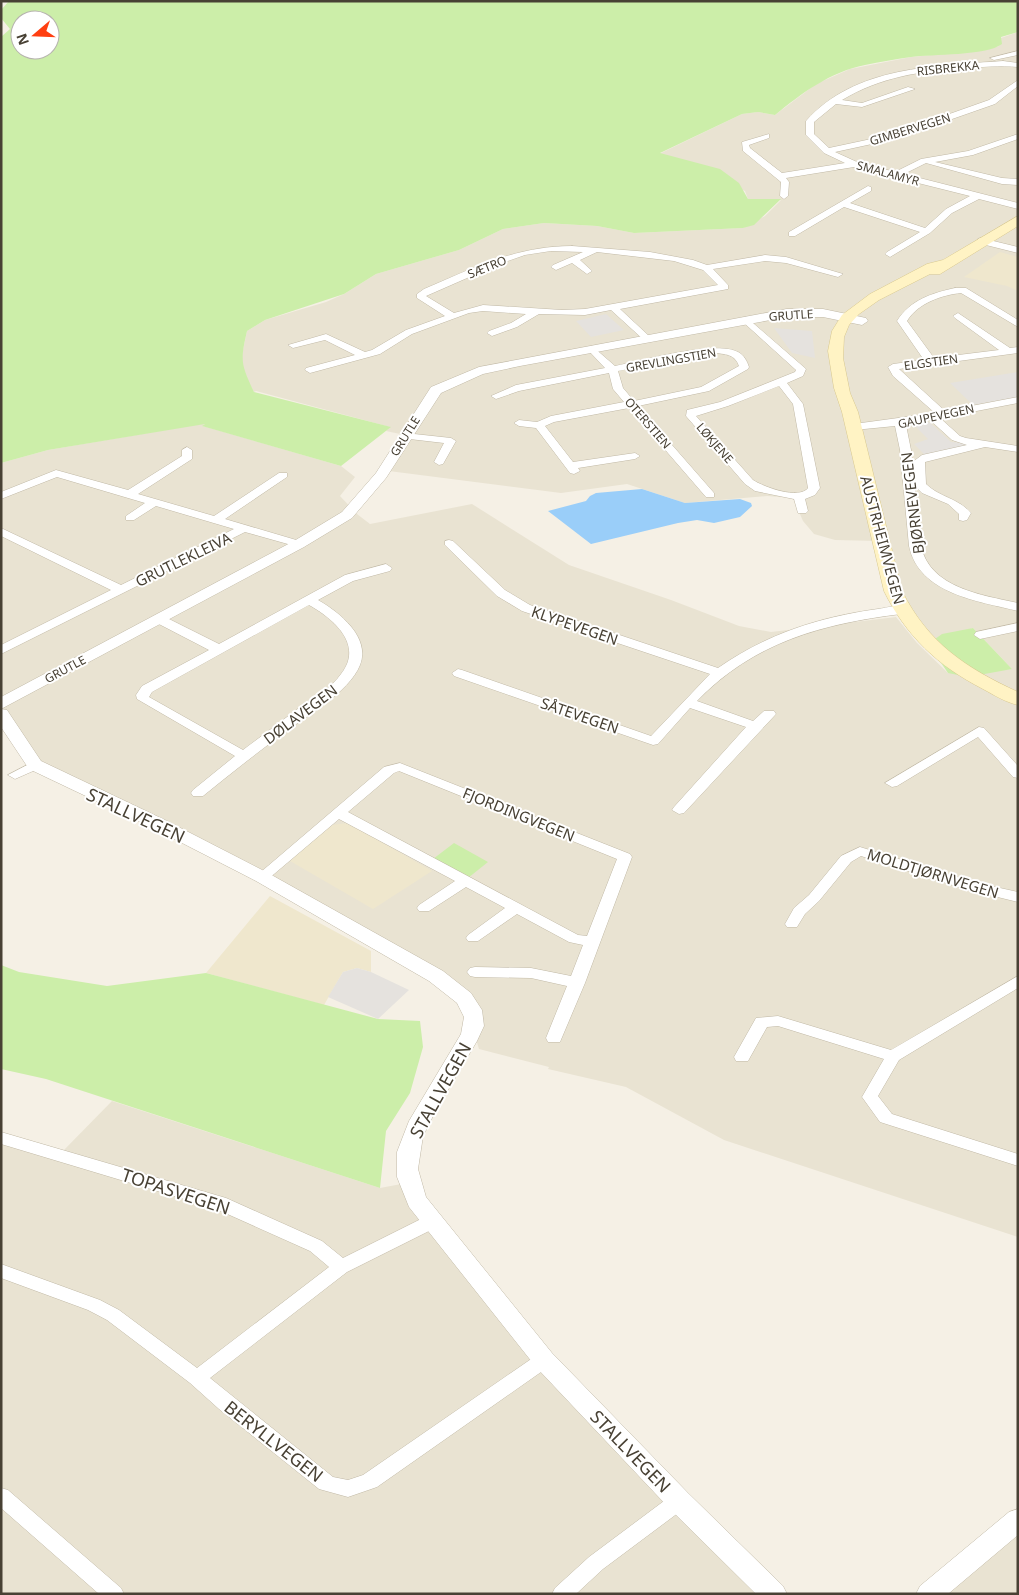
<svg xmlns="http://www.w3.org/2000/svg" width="1019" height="1595" font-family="'Noto Sans',sans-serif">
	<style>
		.residential { fill: #e9e3d2 }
		.education { fill: #efe7cd }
		.green { fill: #cceea9; fill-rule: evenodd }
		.parking { fill: #e5e2de }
		.water { fill: #9acef9 }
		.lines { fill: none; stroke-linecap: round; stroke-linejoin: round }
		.minor-casing { stroke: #c1b9a6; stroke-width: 1 }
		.tertiary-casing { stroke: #c1b9a6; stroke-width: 1 }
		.secondary-casing { stroke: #d9c98f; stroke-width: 1 }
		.minor { fill: #fff; fill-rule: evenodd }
		.tertiary { fill: #fff; fill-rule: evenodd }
		.secondary { fill: #fff3c4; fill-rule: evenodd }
		.labels { text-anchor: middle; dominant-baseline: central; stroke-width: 4; stroke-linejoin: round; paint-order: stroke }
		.far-street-label { font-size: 12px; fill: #484134; stroke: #fff }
		.street-label { font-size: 15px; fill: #484134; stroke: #fff }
		.near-street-label { font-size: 18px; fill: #484134; stroke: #fff }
	</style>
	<rect width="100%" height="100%" fill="#f5f0e5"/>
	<path class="residential" d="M1018 32V1237L724 1140 626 1087 548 1069 549 1067 479 1049 475 1036 478 1013 434 971 37 768 1 720V463L48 450 206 423 203 426 341 466 355 477 340 496 357 514 370 524 472 504 569 565 671 600 739 626 771 632 896 617 917 643 948 673 1012 669 973 628 925 644 879 541 835 540 814 534 803 521 793 498 767 496 685 503 627 484 561 493 381 470 400 434 386 431 390 427 256 391 254 392 243 372 241 359 247 331 265 320 326 302 344 294 376 274 459 250 503 229 544 223 597 226 634 233 743 228 765 216 781 200 748 199 745 191 675 158 659 154 742 114 758 112 775 115 816 84 850 69 911 57 985 50 999 46 1001 38Z
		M112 1101 380 1188 412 1182 553 1366 782 1594H1V1140L63 1151Z
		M1018 1508V1594H923Z"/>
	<path class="education" d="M1000 252 1018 257V291L1007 286 964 277Z
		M348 823 432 871 373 909 290 861 331 825Z
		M270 896 371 951V972L357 968 343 972 324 1005 206 973Z"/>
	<path class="green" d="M9 1H1018V32L1001 37 1002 44C986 56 932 54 911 57 895 59 880 62 865 65 830 72 802 93 775 115L758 112 742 114 660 153 720 169 739 183 748 199H781L754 225 743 228 634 233 597 226 544 223 503 229 459 250 376 274 344 294 265 320 247 331C240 362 241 364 254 392L391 427 341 466 202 426 205 424 48 450 1 463V37L10 29 1 18V10ZM20 20H50V50H20Z
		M973 628 1012 669 968 677 948 673 928 644 942 634Z
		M454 843 488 862 468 878 433 859Z
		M1 965 19 972 107 986 206 973 378 1019 420 1021 423 1047 410 1093 386 1131 380 1188 46 1079 1 1069Z"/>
	<path class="parking" d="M606 314 624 330 591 337 576 321Z
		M774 328 812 331 815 358 792 353Z
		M1018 372V397L973 405 950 383Z
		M929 422 951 442 964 443 967 446 925 455 914 444 928 439 915 426Z
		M357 968 371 972 409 990 378 1019 328 997 343 972Z"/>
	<path class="water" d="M642 489 685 503 740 499 751 503 752 506 740 517 714 523 697 520 678 523 591 544 548 511 586 501 590 496 596 493Z"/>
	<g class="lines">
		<defs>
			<path id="minor" d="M1018 51V55L994 60 990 58Z
				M1003 61 1018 63V67C1000 65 982 67 964 68 921 71 880 77 842 100L862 103 908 87 915 89 862 107 836 104 814 122V134L829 148 890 135 989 100 1018 80V86L995 104 895 139 835 152 857 162 895 172 921 159 968 151 1018 134V139L973 155 935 162 1002 178 1018 179V185L1002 184 926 163 904 174 1018 203V209L979 199 952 213 930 233 890 257 885 254 887 252 920 232 844 207 795 236H789V232L868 186 871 187V191L850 203 925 228 946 209 970 196 854 167 786 178 789 182 788 196 784 199 780 196 781 182 743 151 742 142 769 134V138L749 145 750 148 782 173 845 163 824 153 806 135V121C855 66 935 66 1003 61Z
				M981 238 1018 247V253L978 243V239Z
				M572 246 650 252 693 260 707 265 765 255 786 257 843 274 838 277 786 263 765 261 713 269 728 285V289L620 309 649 336V340L645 341 611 310 585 315 539 314 517 327 492 336 487 333 489 331 511 323 526 314 483 311 469 313 412 334 380 354 310 373 305 370 306 368 355 355 325 340 293 348 288 345 326 334 365 352 372 350 406 330 445 316 417 298V294L424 289C474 268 516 246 572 246ZM551 251 583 252 553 265 551 267 556 270 572 263 587 274 592 271 580 260 597 252 674 261 703 270 718 285 585 309 562 310 483 305 454 313 426 296 499 264 525 255Z
				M955 288H966L1018 320V327L961 293C942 295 918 303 907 321L934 358 999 350 955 318 953 316 958 313 1010 348 1018 347V353L899 369 945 411 1018 397V403L940 418 960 436 966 438 1018 446V452L985 447 925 462 926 484C939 497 958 498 971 513L967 520 963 521 959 520V514L948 504 922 493 916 487 914 461 922 455 967 445 952 440 930 420 906 425 911 450 921 546C930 588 982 595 1018 603V611C978 601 919 594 909 546L900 450 895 426 854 430 849 427 854 424 935 413 893 376 888 367 893 364 924 360 897 321C910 300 932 293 955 288Z
				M746 317 806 369 803 376 787 383 803 404 820 488 815 495 805 499 808 511 806 513H798L794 499 755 491 745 484 686 416 687 410 720 402 795 372 796 370 743 322 741 320ZM779 386 793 404 808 488C799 500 764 487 753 480L696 416 728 406Z
				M592 346 615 366C642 361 714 340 738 352 744 355 747 361 749 367L748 369 709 391 638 406 714 493V497H706L629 408 554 422 545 426 573 462 635 453 640 456 635 459 578 468 580 471 574 474 570 473 536 428 519 426 514 423 519 420 537 422 551 416 624 402 613 389 609 373 519 391 496 399 491 396 516 385 605 368 587 349ZM714 353C725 354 735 354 739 366L701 387 634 401 623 388 618 371Z
				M405 433 451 438 456 441 443 464 439 465 434 462 444 443 401 438V434Z
				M187 447 192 450V459L138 494 214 516 279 473H287V477L225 519 303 542V546H295L245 532 1 654V645L111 590 1 536V528L121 585 234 529 156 506 134 520H126V516L145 503 57 477 1 499V492L56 470 128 490 182 456V450Z
				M449 540 453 541 505 590 530 605 718 668C767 634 819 617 878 609 887 608 901 603 907 610L901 614C822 624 754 642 697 701L753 721 764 711H774L776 714 684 813 679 814 672 810 674 807 746 727 690 708 658 744 653 745 454 676 452 673 458 669 462 670 651 736 710 674 522 611 497 596 445 545V541Z
				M386 564 392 568 390 571 353 581 318 600C339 612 371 637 360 665 349 693 304 717 281 735 254 755 229 775 203 796H193L191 793 193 790 235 756 137 699 136 695 142 686 209 650 155 622 153 619 155 616H163L219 644 345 575ZM309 605C334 619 364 645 341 674 331 689 313 698 299 708 280 722 262 736 243 750L149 697 152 692Z
				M1018 623V631L980 639 974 635 976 632Z
				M979 727 984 728 1018 766V778L1013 777 978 737 897 786 892 787 885 783Z
				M35 761 42 765 40 768 15 779 8 775Z
				M400 763 630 854 632 857 585 983 560 1042H548L546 1038 567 986 531 978 475 977 470 976 467 972 470 968 475 967 531 968 571 976 583 945 569 942 517 914 478 941H468L466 938 468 935 505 908 466 887 429 911H419L417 908 419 905 455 881 339 819 267 880 262 882 255 877 384 767ZM399 771 617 859 587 936 578 935 348 812 394 773Z
				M860 847 973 882 1018 892V902L965 889 861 856 851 862 819 901 805 914 797 927H787L785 924 794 908 809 895 841 856Z
				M1018 976V988L899 1060 878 1096 892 1114 1018 1154V1166L880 1122 862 1097 884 1059 778 1026 767 1027 748 1061H736L734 1057 756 1018 778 1016 891 1050Z
				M1 1132 226 1198 322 1241 343 1258 425 1217 431 1215 437 1217 440 1222 437 1227 347 1272 210 1378 333 1477 348 1480 363 1475 537 1355 544 1353 551 1355 553 1360 551 1365 377 1487 348 1497 319 1489 219 1409 190 1383 107 1320 88 1310 1 1278V1264L100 1300 119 1310 197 1368 329 1267 310 1251 214 1208 1 1144Z
				M1 1488 8 1490 121 1588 124 1594H99L1 1508Z
				M679 1493 686 1495 689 1501 686 1507 603 1569 576 1594H552L555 1588 589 1557 672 1495Z"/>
			<path id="tertiary" d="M787 309H823L866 318 868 321 862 325 823 317H787L520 366 483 374 441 393 386 478 352 518 304 547 1 709V697L294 541 342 512 376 473 431 387 479 367Z
				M1 709 7 710 41 761 165 820 268 873 443 971 471 993 482 1010 484 1026 477 1041 436 1110 423 1136 418 1169 426 1197 552 1353 688 1493 783 1586 787 1594H756L670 1509 536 1367 409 1207 397 1177V1152L409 1121 461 1034 464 1017 457 1003 429 981 256 881 153 828 29 769 1 727Z
				M1018 1509V1535L948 1594H916L920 1586 1009 1512Z"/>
			<path id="secondary" d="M1018 216V226L940 274H930L879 300 859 314 849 325 844 337 843 358 850 393 858 412 902 591C928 643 966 668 1018 692V705C1005 702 994 695 983 689 938 666 906 636 884 591L842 412 834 388 828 351 832 331 842 315 870 294 927 264 943 260Z"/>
		</defs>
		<use href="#minor" class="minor-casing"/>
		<use href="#tertiary" class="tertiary-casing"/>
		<use href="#secondary" class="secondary-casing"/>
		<use href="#minor" class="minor"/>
		<use href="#tertiary" class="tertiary"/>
		<use href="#secondary" class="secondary"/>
	</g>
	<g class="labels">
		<g class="far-street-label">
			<text transform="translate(948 68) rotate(-6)">RISBREKKA</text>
			<text transform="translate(910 129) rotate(-17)">GIMBERVEGEN</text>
			<text transform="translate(888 173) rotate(15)">SMALAMYR</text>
			<text transform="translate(487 267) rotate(-22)">SÆTRO</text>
			<text transform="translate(791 315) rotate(-4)">GRUTLE</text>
			<text transform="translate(671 360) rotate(-10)">GREVLINGSTIEN</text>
			<text transform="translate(931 362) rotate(-8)">ELGSTIEN</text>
			<text transform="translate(936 416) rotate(-12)">GAUPEVEGEN</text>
			<text transform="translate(648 423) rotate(49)">OTERSTIEN</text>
			<text transform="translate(405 436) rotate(-58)">GRUTLE</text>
			<text transform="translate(715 443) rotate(49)">LØKJENE</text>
			<text transform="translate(65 669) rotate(-28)">GRUTLE</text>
		</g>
		<g class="street-label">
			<text transform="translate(912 503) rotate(-97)">BJØRNEVEGEN</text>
			<text transform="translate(883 540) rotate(75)">AUSTRHEIMVEGEN</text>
			<text transform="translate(183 559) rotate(-26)">GRUTLEKLEIVA</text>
			<text transform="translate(575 625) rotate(19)">KLYPEVEGEN</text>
			<text transform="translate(300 714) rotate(-37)">DØLAVEGEN</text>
			<text transform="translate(580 715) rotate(19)">SÅTEVEGEN</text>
			<text transform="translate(519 814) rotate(22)">FJORDINGVEGEN</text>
			<text transform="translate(933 873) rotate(17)">MOLDTJØRNVEGEN</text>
		</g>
		<g class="near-street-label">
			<text transform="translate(136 815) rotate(25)">STALLVEGEN</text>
			<text transform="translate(440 1090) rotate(-61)">STALLVEGEN</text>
			<text transform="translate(176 1191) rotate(18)">TOPASVEGEN</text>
			<text transform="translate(274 1441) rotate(38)">BERYLLVEGEN</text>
			<text transform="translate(631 1451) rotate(46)">STALLVEGEN</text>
		</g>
	</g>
	<rect width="1019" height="1595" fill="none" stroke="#484134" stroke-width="5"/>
	<g transform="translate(35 35) rotate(251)"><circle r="24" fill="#ffffff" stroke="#b6b3ae"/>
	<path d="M0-4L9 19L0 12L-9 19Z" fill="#ff3f11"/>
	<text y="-8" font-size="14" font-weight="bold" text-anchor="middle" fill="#484134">N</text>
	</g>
</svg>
